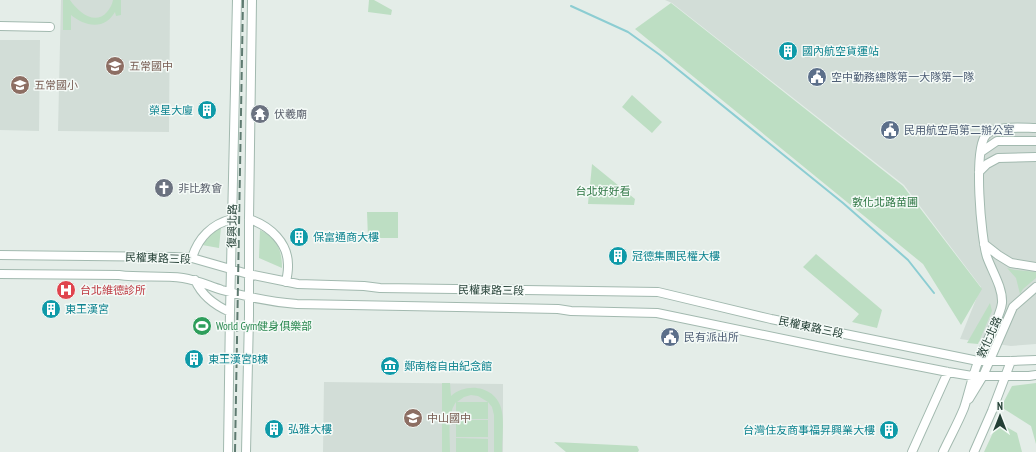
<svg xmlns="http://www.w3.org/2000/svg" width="1036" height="452" font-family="'PT Sans Narrow','Noto Sans TC',sans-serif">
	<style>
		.built { fill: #d2ddd7 }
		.green { fill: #bddec3; fill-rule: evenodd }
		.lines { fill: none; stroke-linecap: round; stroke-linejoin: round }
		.stream { stroke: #8ccdd2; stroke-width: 2 }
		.secondary-casing { stroke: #a2b9af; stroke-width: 10 }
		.secondary { stroke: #fff; stroke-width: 8 }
		.rail { stroke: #5e7a70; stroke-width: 2; stroke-dasharray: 8 4; stroke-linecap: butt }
		.labels { text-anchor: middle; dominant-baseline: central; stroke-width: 3; stroke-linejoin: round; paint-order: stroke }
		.culture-label { font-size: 11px; fill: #0d838f; stroke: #f4faf7; text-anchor: start }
		.education-label { font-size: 11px; fill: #785e54; stroke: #f4faf7; text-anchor: start }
		.service-label { font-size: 11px; fill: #4e5e75; stroke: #f4faf7; text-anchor: start }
		.worship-label { font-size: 11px; fill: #5b616d; stroke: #f4faf7; text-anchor: start }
		.park-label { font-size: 11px; fill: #2d7643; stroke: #f4faf7 }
		.street-label { font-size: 11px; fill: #233f35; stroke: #f4faf7 }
		.health-label { font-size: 11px; fill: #be3a42; stroke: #f4faf7; text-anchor: start }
		.leisure-label { font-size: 11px; fill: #27864d; stroke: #f4faf7; text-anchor: start }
	</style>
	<rect width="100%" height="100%" fill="#e4ede8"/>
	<path class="built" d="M61 0H170L169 132 58 131Z
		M665 0H1036V344L1011 346 960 339 981 287 904 185 672 3Z
		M0 40H40L39 131 0 130Z
		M324 382 503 384V452H323Z"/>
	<path class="green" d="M63 0H70C78 12 95 26 107 12 110 8 112 5 113 0H121V15L116 16 115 12C113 15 110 19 107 21 95 29 81 23 71 15V30H63Z
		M369 0H374L392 10 391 15 368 12Z
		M671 3 903 186 982 289 961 325 923 264 635 29Z
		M632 95 662 122 652 133 622 107Z
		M592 164 635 199 634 205 588 204C589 191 591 178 592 164Z
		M367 212H398V238H368Z
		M221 227 219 248 202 245 206 237Z
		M260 230C277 237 282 250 282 268L259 258Z
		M816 254 882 310 877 328 852 322 859 314 803 267Z
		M1007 268 1015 270 1036 272V278L1023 289 1020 294 1016 278Z
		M990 303 992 311 978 344 967 343Z
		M442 383H450L451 396C468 381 498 387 502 412 504 424 502 439 502 452H494V415L492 407 488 402V419H456V402C447 414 450 437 450 452H442ZM471 395 478 396 488 402H457L464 397Z
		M1036 383V444L1031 426 1001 407 1012 386Z
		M456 420H488V437H456Z
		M998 422 1017 433 1022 452H984Z
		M456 438 488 439V452H456Z
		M554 442 637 446 639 450 638 452H566Z"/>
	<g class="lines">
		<path class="stream" d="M571 6 628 32 660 55 843 203 908 260 934 293"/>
		<defs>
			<path id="secondary" d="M0 26 50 27
				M981 152 997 141H1036
				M979 172 987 164 998 158 1036 157
				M249 219C270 226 289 243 288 267 288 272 287 277 286 282
				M984 244 998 255 1011 263 1036 267
				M0 255 174 257 192 258 248 274 298 284 364 286 380 288 658 292 771 319 978 361H1011L1036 360
				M192 258C198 238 212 224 232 219
				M0 274 119 275C140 278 162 275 183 278 197 280 209 286 222 290 247 297 272 302 297 304L558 309 571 311 657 313 841 351 948 372 972 376H1029L1036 375
				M195 280C202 296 214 305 230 312
				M969 399 983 376 1013 307 1036 287
				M228 452 230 312 237 0
				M246 452 249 316V219L252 0
				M912 452 948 372
				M943 452C950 437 958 423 964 408 969 393 972 377 978 362 983 350 989 338 994 326 997 319 1001 311 1002 303 1003 288 992 271 987 257 981 238 973 149 986 135 994 125 1024 128 1036 128
				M974 452 992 411 1011 361"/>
		</defs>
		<use href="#secondary" class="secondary-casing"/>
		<use href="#secondary" class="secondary"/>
		<path class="rail" d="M235 452 243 0"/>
	</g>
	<defs>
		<symbol id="building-disc" viewBox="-11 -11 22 22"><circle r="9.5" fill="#0f9aa8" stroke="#f4faf7"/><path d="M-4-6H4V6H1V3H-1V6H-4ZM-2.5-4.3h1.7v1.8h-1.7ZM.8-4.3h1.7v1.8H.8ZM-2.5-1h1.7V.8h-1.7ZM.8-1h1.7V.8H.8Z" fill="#fff"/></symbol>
		<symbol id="school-disc" viewBox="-11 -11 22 22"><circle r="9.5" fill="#8d6e63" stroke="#f4faf7"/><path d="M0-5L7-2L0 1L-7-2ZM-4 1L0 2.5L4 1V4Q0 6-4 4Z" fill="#fff"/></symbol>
		<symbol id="civic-disc" viewBox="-11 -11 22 22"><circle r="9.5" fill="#5c6f8a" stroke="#f4faf7"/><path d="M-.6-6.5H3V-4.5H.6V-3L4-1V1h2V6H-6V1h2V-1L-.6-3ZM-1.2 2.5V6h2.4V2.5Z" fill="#fff"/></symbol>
		<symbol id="temple-disc" viewBox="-11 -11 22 22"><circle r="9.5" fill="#6b7280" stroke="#f4faf7"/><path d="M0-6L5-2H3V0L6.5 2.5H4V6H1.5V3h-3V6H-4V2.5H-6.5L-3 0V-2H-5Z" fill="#fff"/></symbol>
		<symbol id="church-disc" viewBox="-11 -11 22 22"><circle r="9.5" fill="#6b7280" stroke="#f4faf7"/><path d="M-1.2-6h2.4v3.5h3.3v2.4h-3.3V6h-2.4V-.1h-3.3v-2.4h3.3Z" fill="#fff"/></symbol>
		<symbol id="hospital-disc" viewBox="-11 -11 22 22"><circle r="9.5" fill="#e0444e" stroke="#f4faf7"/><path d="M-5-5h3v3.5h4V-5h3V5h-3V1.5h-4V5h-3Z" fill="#fff"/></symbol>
		<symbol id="stadium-disc" viewBox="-11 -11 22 22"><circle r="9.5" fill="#2e9e5b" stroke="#f4faf7"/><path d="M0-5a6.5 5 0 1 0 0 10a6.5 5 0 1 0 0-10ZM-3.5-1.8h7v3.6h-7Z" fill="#fff"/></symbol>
		<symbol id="museum-disc" viewBox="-11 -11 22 22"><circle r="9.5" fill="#0f9aa8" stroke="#f4faf7"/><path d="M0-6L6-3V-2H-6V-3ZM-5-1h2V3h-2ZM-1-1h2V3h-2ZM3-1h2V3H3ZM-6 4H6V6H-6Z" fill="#fff"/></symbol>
	</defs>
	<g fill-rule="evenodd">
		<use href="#building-disc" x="777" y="40" width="22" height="22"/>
		<use href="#school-disc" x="104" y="55" width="22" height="22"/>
		<use href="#civic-disc" x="806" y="66" width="22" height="22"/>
		<use href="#school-disc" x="9" y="74" width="22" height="22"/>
		<use href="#building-disc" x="196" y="99" width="22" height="22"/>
		<use href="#temple-disc" x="249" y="103" width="22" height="22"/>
		<use href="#civic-disc" x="879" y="119" width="22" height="22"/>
		<use href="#church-disc" x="153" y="177" width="22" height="22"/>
		<use href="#building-disc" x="288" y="226" width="22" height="22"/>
		<use href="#building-disc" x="607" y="245" width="22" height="22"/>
		<use href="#hospital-disc" x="55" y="279" width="22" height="22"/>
		<use href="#building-disc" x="40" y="298" width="22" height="22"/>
		<use href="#stadium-disc" x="191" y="315" width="22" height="22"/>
		<use href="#civic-disc" x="659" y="326" width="22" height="22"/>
		<use href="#building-disc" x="183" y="348" width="22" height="22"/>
		<use href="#museum-disc" x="379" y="355" width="22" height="22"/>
		<use href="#school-disc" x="402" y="407" width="22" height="22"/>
		<use href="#building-disc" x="263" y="418" width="22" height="22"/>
		<use href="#building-disc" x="878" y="419" width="22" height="22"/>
	</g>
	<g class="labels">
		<g class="culture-label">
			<text x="802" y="51">國內航空貨運站</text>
			<text x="193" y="110" text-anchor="end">榮星大廈</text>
			<text x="313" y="237">保富通商大樓</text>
			<text x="632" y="256">冠德集團民權大樓</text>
			<text x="65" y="309">東王漢宮</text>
			<text x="208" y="359">東王漢宮B棟</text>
			<text x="404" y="366">鄭南榕自由紀念館</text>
			<text x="288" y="429">弘雅大樓</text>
			<text x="875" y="430" text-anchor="end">台灣住友商事福昇興業大樓</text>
		</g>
		<g class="education-label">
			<text x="129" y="66">五常國中</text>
			<text x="34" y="85">五常國小</text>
			<text x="427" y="418">中山國中</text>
		</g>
		<g class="service-label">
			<text x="831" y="77">空中勤務總隊第一大隊第一隊</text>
			<text x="904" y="130">民用航空局第二辦公室</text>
			<text x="684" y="337">民有派出所</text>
		</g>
		<g class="worship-label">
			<text x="274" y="114">伏羲廟</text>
			<text x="178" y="188">非比教會</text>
		</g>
		<g class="park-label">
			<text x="603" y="191">台北好好看</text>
			<text x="885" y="202">敦化北路苗圃</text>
		</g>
		<g class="street-label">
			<text transform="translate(232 226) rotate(-89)">復興北路</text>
			<text transform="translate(158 258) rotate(2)">民權東路三段</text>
			<text transform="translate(491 290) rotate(1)">民權東路三段</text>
			<text transform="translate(811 327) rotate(12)">民權東路三段</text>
			<text transform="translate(989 337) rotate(-66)">敦化北路</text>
		</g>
		<g class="health-label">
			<text x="80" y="290">台北維德診所</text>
		</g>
		<g class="leisure-label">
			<text x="216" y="326">World Gym健身俱樂部</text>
		</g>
	</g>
	<g transform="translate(1000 416)" stroke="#f4faf7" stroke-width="3" paint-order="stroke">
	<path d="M0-3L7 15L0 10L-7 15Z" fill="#233f35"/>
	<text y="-6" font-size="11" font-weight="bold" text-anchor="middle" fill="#233f35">N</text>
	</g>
</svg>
